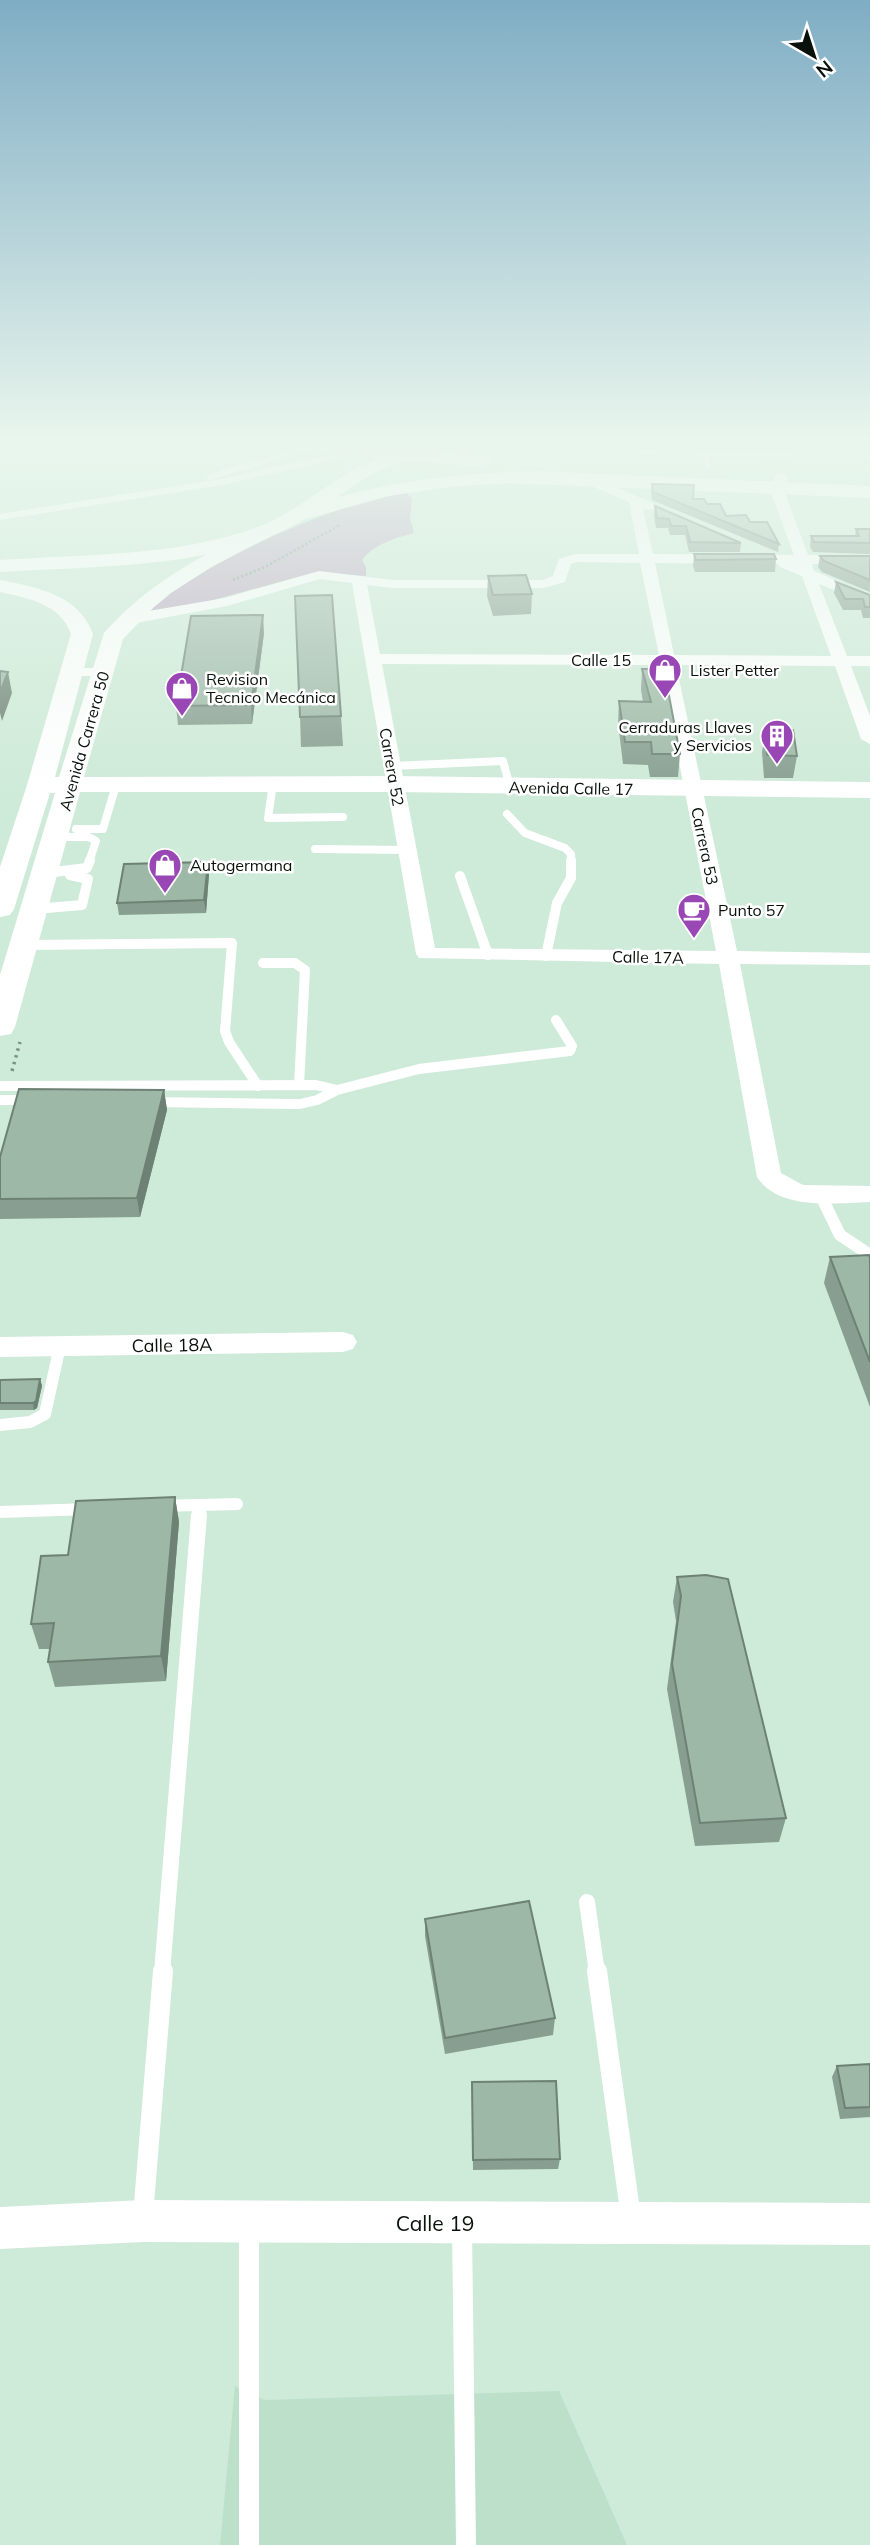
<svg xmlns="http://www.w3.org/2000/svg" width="870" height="2545" font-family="Mulish,sans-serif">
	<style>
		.built { fill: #bde0ca }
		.green { fill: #bca8c3 }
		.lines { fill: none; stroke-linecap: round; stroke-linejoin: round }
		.path-far1 { stroke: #7d9284; stroke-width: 2.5; stroke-dasharray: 2 2.5; stroke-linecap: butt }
		.path { stroke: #7d9284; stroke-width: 3.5; stroke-dasharray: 2.5 4.5; stroke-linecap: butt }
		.lane-far5 { stroke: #fff; stroke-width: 6 }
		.lane-far4 { stroke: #fff; stroke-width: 8 }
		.lane-far3 { stroke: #fff; stroke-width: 10 }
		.lane-far2 { stroke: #fff; stroke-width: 12 }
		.lane-far1 { stroke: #fff; stroke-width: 16 }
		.lane { stroke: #fff; stroke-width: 20 }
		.street { fill: #fff; fill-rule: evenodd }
		.secondary { fill: #fff; fill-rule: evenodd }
		.primary { fill: #fff; fill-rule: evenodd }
		.highway { fill: #fff; fill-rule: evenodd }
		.wall { fill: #879e90 }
		.shaded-wall { fill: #6e8175 }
		.building { fill: #9db8a7; stroke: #6e8175; stroke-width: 2 }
		.labels { text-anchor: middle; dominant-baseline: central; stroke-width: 5; stroke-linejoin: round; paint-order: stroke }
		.far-street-label { font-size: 16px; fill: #08110b; stroke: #fff }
		.far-poi-label { font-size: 16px; fill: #08110b; stroke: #fff; text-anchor: start }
		.street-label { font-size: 18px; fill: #08110b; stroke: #fff }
		.near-street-label { font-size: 21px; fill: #08110b; stroke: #fff }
	</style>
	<rect width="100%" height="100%" fill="#ceead8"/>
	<path class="built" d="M235 2386 264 2400 559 2391 627 2545H220Z"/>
	<path class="green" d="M404 491 412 498 410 518 414 533C395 538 374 544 362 560L366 567V576L312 573 210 601 150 612C160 597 176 589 191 580 257 539 329 509 404 491Z"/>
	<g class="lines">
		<path class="path-far1" d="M233 580 265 567 340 525"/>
		<path class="path" d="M12 1071 20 1042"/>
		<path class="lane-far5" d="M635 445 636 452 706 453 708 465
			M867 449 870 456
			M706 453 793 455
			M210 477 317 445
			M0 517 221 482 385 445"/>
		<path class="lane-far4" d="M73 672H104
			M392 766 503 761 510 787
			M273 784 268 818 343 817
			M507 814 525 833 565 848 571 854V862
			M76 829H103L116 785
			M56 837H89L96 841 89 862
			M315 849 407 850"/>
		<path class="lane-far3" d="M45 873 87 868 90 860
			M460 876 488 955
			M35 909 82 905 88 879 70 875
			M24 945 232 943 225 1031 229 1042 258 1086
			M546 956 557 903 571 878V860
			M263 963H295L305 970 299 1085
			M0 1086 316 1085 337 1090
			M0 1100H31
			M151 1102 300 1104 317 1100 337 1090 419 1069 570 1051 572 1046 556 1020"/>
		<path class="lane-far2" d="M820 1194 840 1235 870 1255
			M0 1425 30 1422 45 1414 60 1346
			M160 1506 237 1504
			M0 1512 90 1509
			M199 1516 200 1505"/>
		<path class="lane-far1" d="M587 1902 597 1973
			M162 1973 199 1515"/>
		<path class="lane" d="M597 1971 631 2218
			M143 2216 163 1971
			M249 2227V2545
			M462 2227 466 2545"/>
		<path class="street" d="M781 472 787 476 785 493 808 555 870 556V564H812L814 571 870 595V604L819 584 847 656H870V666H851L870 716V744L861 739 835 666 676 665 737 951 870 953V965L740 964 781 1173 803 1185 870 1186V1202C836 1203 779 1211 757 1177L719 964 419 958 416 954 352 583 320 579 227 606 125 625 117 620 125 615 225 598 319 571 393 580H542L553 576 559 559 575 554H639L629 502 582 482V476L587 475 655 504V510L643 509 653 554 794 555 771 493 775 476ZM577 562 640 563 659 655 380 654 367 585 393 588H543L565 582 571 564ZM655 563 778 564 780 567 802 576 831 656 674 655ZM382 664 660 665 716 951 435 948Z
			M343 1332 353 1335 357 1342 353 1349 343 1352 0 1357V1337Z
			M143 2200 870 2203V2245L143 2242 0 2249V2207Z"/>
		<path class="secondary" d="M268 524 275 526 278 530 275 534 211 567 171 593 153 608 123 639 84 777 395 776 870 782V798L395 792H80L15 1027 11 1034 0 1036V975L55 793H50L14 909 10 915 0 917V867L27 785 71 634C61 604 28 598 0 592V580C37 587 79 595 93 634L55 777H59L104 633C139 593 181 567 228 543 241 536 254 528 268 524Z"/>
		<path class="primary" d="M306 445H358L476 454 485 460 476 466 381 459 315 450Z
			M538 471 870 486V498L508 483 448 487 389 496 302 520 292 514C299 505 320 502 331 499 399 480 468 472 538 471Z"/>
		<path class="highway" d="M418 445H446L443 449C417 458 388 464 364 479 333 498 308 521 273 535 187 569 91 566 0 572V560C86 554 176 557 258 527 292 514 318 491 349 472 370 459 395 453 418 445Z
			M460 445H485L474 452 490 456 493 460 484 466 458 459 455 450Z"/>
	</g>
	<path class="wall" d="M652 484 707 504 726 516 750 522 779 544 778 552 652 500 651 492Z
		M655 506 741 543 740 552H689L685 535H670L668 528H656L654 516Z
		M856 529H870V554L813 552 810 547 811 536H855Z
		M694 554 776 559 775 572H695L693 566Z
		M820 556H870V592L822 572 818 567Z
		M488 576 532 594 531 614 493 616 487 596Z
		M836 582 870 595V618H863L861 610H843L834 593Z
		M264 633 252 724 178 725 176 706Z
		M642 669 680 754 678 777H650L648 765 623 764 618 723 619 701 643 702 641 690Z
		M341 716 343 746 301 747 300 717Z
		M766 729 797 756 793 778H764L762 752Z
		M208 862 209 874 206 913 119 915 117 903Z
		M164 1090 167 1110 140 1217 0 1219V1157Z
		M830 1257 870 1258V1407L824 1283Z
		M40 1379 42 1386 37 1408 34 1410H0V1380Z
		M175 1497 179 1522 166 1681 55 1687 48 1662 50 1649H39L31 1624 68 1555Z
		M677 1577 786 1818 779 1842 695 1846 667 1689 676 1621 673 1602Z
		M425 1919 555 2018 553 2035 445 2054 425 1936Z
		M870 2064V2117L840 2119 832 2077 837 2066Z
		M472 2082 560 2159 558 2169 473 2170Z"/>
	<path class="shaded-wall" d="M263 615 264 633 252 724 251 705Z
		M8 672 12 693 2 721 0 713V692Z
		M208 862 209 874 206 913 204 900Z
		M164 1090 167 1110 140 1217 137 1198Z
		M40 1379 42 1386 37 1408 34 1410 33 1403Z
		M175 1497 179 1522 166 1681 161 1656Z"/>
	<path class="building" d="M652 484 694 485 693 499H704L707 504H720L726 516 746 515 750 522H767L779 544 653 492Z
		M655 506 741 543 690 542 686 526H671L669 519 657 518Z
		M856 529H870V543L814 542 811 536H859Z
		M694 554H774L776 559 696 560Z
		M820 556H870V580L824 561Z
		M526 575 532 594 493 595 488 576Z
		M836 582 870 595V607H865L863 599H845Z
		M332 595 341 716 300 717 295 596Z
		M263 615 251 705 176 706 191 616Z
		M642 669H664L680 754H652L651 742H625L619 701 651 702Z
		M0 671 8 672 0 692Z
		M766 729 793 730 797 756 767 755Z
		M208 862 204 900 117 903 124 864Z
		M19 1089 164 1090 137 1198 0 1199V1157Z
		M869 1255 870 1258V1362L830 1257Z
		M40 1379 36 1401 33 1403H0V1380Z
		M175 1497 161 1656 48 1662 54 1623 31 1624 41 1556 68 1555 76 1501Z
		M706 1575 728 1579 786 1818 700 1823 672 1664 681 1596 677 1577Z
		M529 1901 555 2018 445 2038 425 1919Z
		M870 2064V2107L845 2108 837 2066Z
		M556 2081 560 2159 473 2160 472 2082Z"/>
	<linearGradient id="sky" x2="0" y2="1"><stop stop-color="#7fadc4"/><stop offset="0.55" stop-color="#e9f6ed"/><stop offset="1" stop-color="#e9f6ed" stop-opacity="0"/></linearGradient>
	<rect width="870" height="802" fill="url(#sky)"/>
	<defs>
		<symbol id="shop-pin" viewBox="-11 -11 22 30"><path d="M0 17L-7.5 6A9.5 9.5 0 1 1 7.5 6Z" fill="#9a47b6" stroke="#fff"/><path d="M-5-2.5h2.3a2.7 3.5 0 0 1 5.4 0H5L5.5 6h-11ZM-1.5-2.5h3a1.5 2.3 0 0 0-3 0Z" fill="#fff"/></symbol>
		<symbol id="building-pin" viewBox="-11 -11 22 30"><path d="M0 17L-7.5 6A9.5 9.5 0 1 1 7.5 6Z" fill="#9a47b6" stroke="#fff"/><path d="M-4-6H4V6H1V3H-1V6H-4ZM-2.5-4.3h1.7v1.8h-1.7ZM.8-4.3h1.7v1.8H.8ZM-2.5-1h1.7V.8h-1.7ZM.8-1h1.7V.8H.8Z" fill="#fff"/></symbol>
		<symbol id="cafe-pin" viewBox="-11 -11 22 30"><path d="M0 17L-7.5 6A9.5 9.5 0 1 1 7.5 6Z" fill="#9a47b6" stroke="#fff"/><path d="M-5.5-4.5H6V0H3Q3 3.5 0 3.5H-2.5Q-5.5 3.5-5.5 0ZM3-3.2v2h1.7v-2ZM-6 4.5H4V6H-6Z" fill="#fff"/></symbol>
	</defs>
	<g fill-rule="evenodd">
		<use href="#shop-pin" x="646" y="651" width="38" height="52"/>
		<use href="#shop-pin" x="163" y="669" width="38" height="52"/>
		<use href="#building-pin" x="758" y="717" width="38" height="52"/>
		<use href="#shop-pin" x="146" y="846" width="38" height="52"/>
		<use href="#cafe-pin" x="675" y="891" width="38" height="52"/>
	</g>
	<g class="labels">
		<g class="far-street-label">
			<text x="601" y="660">Calle 15</text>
			<text transform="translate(84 741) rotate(-74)">Avenida Carrera 50</text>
			<text transform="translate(392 767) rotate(80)">Carrera 52</text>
			<text transform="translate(571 788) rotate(1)">Avenida Calle 17</text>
			<text transform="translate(705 846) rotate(78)">Carrera 53</text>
			<text transform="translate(648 957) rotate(1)">Calle 17A</text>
		</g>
		<g class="far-poi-label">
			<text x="690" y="670">Lister Petter</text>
			<text x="206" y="679">Revision<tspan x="206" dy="18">Tecnico Mecánica</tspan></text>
			<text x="752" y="727" text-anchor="end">Cerraduras Llaves<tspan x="752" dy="18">y Servicios</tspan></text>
			<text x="190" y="865">Autogermana</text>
			<text x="718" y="910">Punto 57</text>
		</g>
		<g class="street-label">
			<text transform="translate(172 1345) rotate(-1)">Calle 18A</text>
		</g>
		<g class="near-street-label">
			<text x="435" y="2223">Calle 19</text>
		</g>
	</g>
	<g transform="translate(814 56) rotate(141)" stroke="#ffffff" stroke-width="5" paint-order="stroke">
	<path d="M0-5L12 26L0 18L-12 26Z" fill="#08110b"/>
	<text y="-10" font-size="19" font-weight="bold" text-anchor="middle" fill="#08110b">N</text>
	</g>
</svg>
